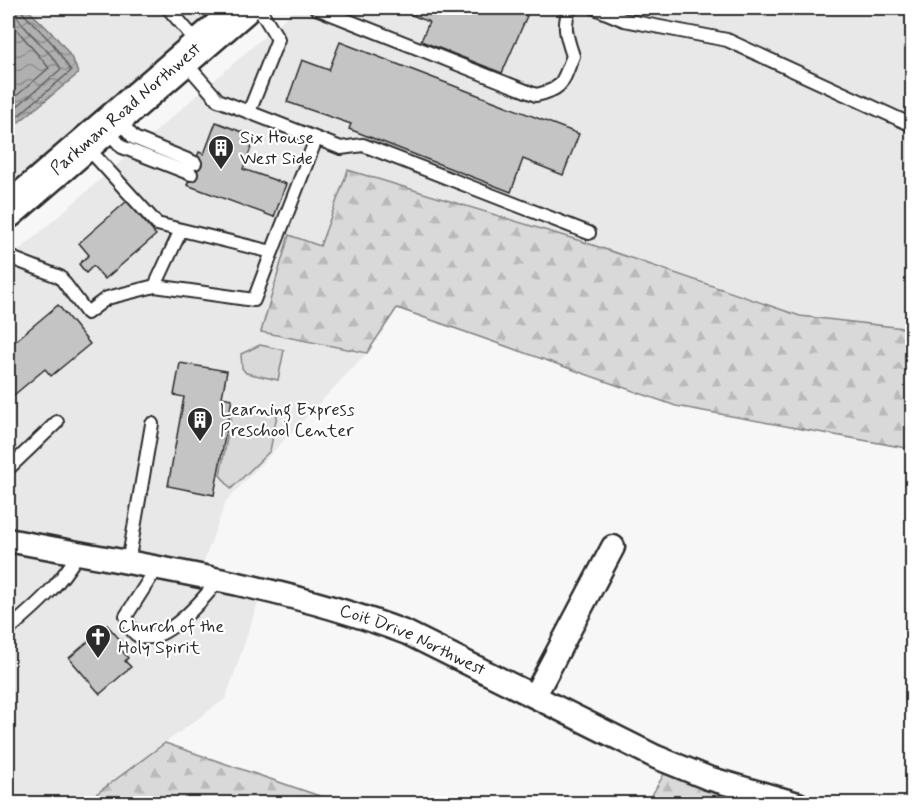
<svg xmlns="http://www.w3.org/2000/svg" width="920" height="811" font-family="Mynerve,sans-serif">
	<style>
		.built { fill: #e8e8e8 }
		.forest { fill: url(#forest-firs); stroke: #828282; stroke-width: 1.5 }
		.green { fill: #d9d9d9; stroke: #828282; stroke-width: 1.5 }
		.water { fill: url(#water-waves); stroke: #7b7b7b; stroke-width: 1.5 }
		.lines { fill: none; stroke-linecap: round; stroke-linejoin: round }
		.shore { stroke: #606060; stroke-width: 1.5 }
		.building { fill: #c4c4c4; stroke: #2b2b2b; stroke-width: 1.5 }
		.lane-casing { stroke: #2b2b2b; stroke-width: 16 }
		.street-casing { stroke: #2b2b2b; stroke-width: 27 }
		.primary-casing { stroke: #2b2b2b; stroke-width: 38 }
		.lane { stroke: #fff; stroke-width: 12 }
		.street { stroke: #fff; stroke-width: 22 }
		.primary { stroke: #fff; stroke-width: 33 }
		.labels { text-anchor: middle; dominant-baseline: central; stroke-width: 4.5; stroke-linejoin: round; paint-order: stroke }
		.street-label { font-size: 18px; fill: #2b2b2b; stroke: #fff }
		.poi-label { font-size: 18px; fill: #2b2b2b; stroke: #fff; text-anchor: start }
	</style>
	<defs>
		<pattern id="forest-firs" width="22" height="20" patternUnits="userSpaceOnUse" patternTransform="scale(1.5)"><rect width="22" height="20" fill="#d9d9d9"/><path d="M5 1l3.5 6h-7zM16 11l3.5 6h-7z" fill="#bababa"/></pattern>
		<pattern id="water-waves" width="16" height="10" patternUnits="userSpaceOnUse" patternTransform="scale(1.5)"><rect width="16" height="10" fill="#b0b0b0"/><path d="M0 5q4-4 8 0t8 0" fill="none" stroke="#8f8f8f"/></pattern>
	</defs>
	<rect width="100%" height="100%" fill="#f7f7f7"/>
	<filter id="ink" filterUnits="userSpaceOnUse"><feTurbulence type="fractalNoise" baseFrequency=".0167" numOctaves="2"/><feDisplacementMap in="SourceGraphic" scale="12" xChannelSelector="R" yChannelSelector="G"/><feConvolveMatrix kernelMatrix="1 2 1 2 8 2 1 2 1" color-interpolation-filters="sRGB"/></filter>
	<g filter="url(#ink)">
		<path class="built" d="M8 8H219L8 192Z
			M297 8H912V329L800 316 320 246 289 236 261 332 367 353 226 501 202 567 8 530V260Z
			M8 549 260 597 226 698 84 803H8Z"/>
		<path class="forest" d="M348 170 584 242 800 316 912 329V449L676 406 397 308 367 353 261 332 289 235 320 246Z
			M165 743 340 803H84Z
			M664 774 775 803 647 804Z"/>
		<path class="green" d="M260 345 284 350 278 380 246 373 242 368 241 354Z
			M243 406 275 412 277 415 270 451 231 489 220 475 232 412Z"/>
		<path class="water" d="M8 8H26C44 26 72 48 78 74L8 131Z"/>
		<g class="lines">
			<path class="shore" d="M8 19 49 68 8 103
				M8 114 61 69C52 51 16 25 14 8
				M8 124 71 71 53 44 23 13 22 8"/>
		</g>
		<path class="building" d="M395 8H507L527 16 502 73 421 41 429 22Z
			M340 42 579 134 563 175 523 159 511 192 349 129 351 124 287 102 302 60 329 70Z
			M216 122 255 137 243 169 286 184 274 217 187 185 199 152 204 154Z
			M127 201 156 235 105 279 93 266 86 273 79 264 89 255 79 243Z
			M58 305 90 344 51 376 45 369 8 400V347Z
			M180 363 227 371 222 397 232 399 214 495 168 486 184 397 174 395Z
			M107 625 122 642 118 646 128 658 125 661 131 667 100 694 69 658Z"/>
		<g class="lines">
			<defs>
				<path id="lane" d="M168 8 198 43
					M316 8 536 95C564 89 562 82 573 56 567 38 562 25 570 8
					M595 8 624 20 727 40 912 125
					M184 61 218 100 341 148 363 145 589 233
					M249 112 278 39 259 8
					M117 118 134 138 195 163
					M105 128 122 147 191 174
					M8 252 14 259 60 277 87 313 107 298 155 286 254 300 272 252 157 224 85 145
					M272 252 316 139
					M155 286 181 230
					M8 469 57 422
					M128 563 152 424
					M156 569 126 616C140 673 203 601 218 580
					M8 630C37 605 58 587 78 554"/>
				<g id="street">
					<path id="s1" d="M8 540C142 566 279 584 407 633L656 757 708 778 798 804"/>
					<path d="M535 695 613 547"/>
				</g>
				<g id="primary">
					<path id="s2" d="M8 211 243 8"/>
				</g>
			</defs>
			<use href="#lane" class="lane-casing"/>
			<use href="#street" class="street-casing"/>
			<use href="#primary" class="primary-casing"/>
			<use href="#lane" class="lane"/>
			<use href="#street" class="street"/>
			<use href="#primary" class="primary"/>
		</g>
	</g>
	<defs>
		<symbol id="building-pin" viewBox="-11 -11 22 30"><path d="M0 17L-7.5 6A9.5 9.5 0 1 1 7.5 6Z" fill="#2b2b2b" stroke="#fff"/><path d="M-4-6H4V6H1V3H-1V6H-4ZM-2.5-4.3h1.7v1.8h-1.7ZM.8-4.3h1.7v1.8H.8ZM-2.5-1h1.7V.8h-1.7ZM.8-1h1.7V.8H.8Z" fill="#fff"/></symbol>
		<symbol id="church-pin" viewBox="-11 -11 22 30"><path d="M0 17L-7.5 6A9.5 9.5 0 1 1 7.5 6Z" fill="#2b2b2b" stroke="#fff"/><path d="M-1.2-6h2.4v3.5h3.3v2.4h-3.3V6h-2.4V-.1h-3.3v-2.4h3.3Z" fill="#fff"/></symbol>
	</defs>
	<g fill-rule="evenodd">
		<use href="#building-pin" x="206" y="133" width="30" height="40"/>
		<use href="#building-pin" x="185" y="405" width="30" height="40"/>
		<use href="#church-pin" x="83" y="622" width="30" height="40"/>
	</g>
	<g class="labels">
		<g class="street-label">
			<text stroke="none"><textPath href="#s2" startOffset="156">Parkman Road Northwest</textPath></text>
			<text stroke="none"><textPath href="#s1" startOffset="418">Coit Drive Northwest</textPath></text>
		</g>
		<g class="poi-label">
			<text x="240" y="138">Six House<tspan x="240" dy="21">West Side</tspan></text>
			<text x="220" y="410">Learning Express<tspan x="220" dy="21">Preschool Center</tspan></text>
			<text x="118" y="627">Church of the<tspan x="118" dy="21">Holy Spirit</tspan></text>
		</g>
	</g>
	<rect width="920" height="811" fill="none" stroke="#fff" stroke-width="30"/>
	<rect x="15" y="15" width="890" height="781" fill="none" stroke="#2b2b2b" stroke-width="2" filter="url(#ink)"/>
</svg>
